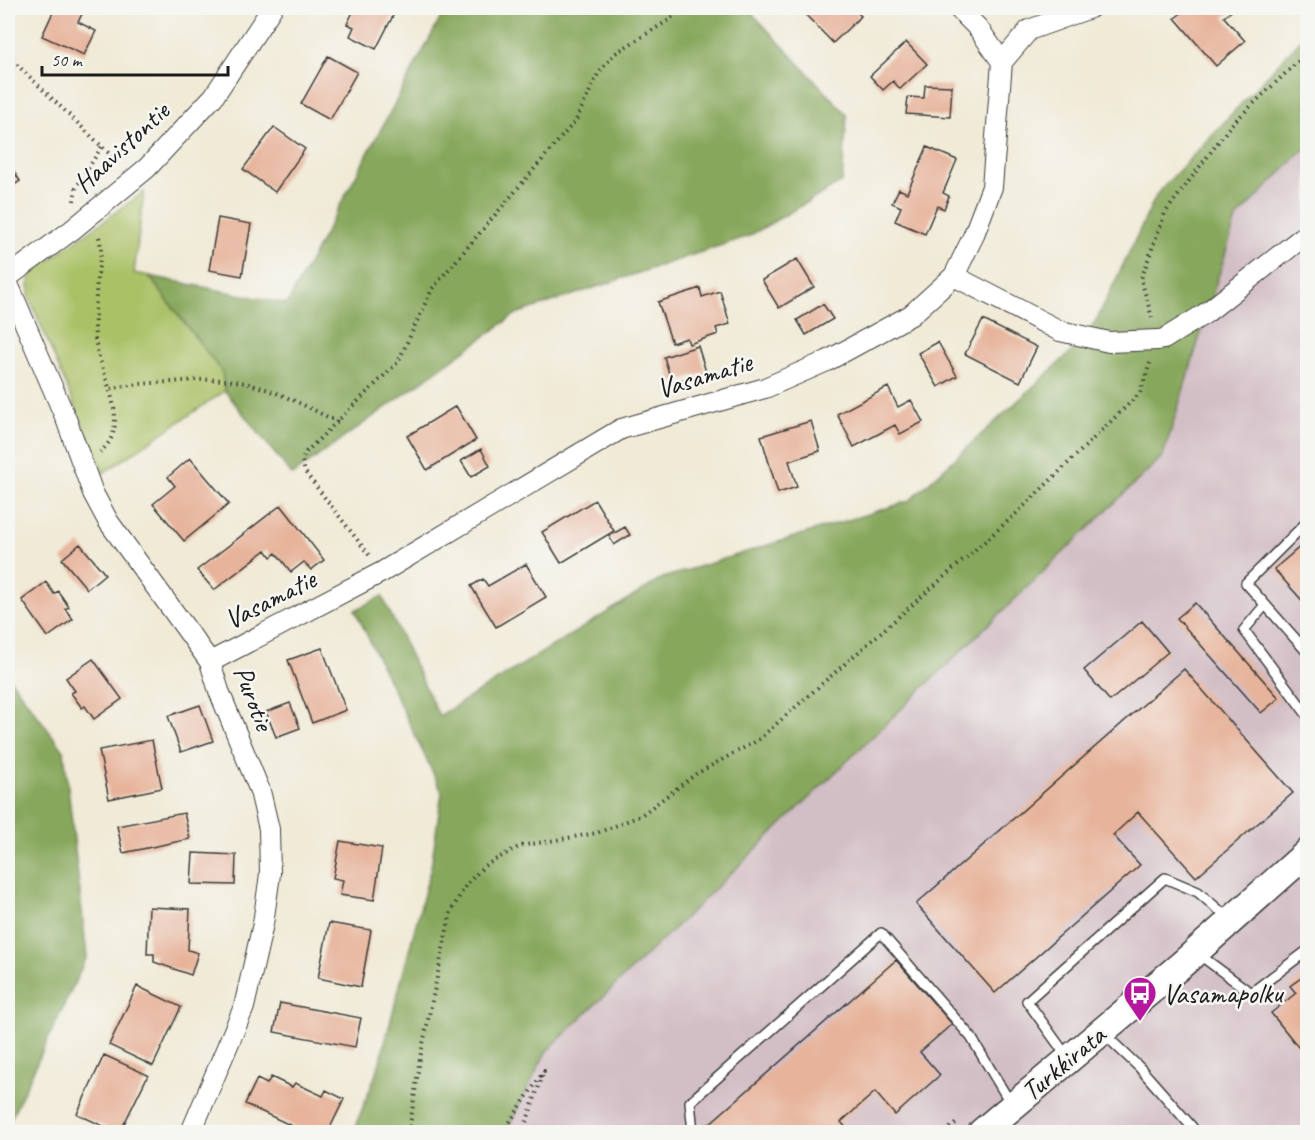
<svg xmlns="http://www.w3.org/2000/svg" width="1315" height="1140" font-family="Caveat,sans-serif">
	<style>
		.industrial { fill: #d2bec5 }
		.green { fill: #aac166; stroke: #636e41; stroke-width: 1.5 }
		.forest { fill: #87a75b; stroke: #52623c; stroke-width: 1.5 }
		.building { fill: #e7b49b }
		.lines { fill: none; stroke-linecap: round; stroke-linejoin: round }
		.lane-casing { stroke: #3c3b38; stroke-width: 12 }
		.street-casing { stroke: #3c3b38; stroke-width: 22 }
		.secondary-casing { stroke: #3c3b38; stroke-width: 30 }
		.path { stroke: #3c3b38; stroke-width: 4; stroke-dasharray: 1.5 4.5; stroke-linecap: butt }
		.lane { stroke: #fff; stroke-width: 9 }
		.street { stroke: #fff; stroke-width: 20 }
		.secondary { stroke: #fff; stroke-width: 27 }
		.labels { text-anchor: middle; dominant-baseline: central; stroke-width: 5; stroke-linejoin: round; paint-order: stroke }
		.street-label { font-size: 28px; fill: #1c1c1c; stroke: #f6f6f2 }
		.poi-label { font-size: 28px; fill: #1c1c1c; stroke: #f6f6f2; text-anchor: start }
	</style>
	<rect width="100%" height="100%" fill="#f6f6f2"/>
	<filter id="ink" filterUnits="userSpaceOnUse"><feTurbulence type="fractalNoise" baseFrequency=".0167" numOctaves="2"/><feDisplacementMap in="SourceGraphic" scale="12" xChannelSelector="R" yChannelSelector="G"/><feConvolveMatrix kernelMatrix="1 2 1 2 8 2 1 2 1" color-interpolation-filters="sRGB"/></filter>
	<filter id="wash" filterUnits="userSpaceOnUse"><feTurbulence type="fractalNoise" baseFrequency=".008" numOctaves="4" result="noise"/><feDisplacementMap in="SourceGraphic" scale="24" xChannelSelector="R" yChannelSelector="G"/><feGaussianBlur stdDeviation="1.35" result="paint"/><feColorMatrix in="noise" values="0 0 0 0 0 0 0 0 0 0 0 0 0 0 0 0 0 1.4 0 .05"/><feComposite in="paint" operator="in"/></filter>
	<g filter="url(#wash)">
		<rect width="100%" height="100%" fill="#f0ead6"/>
		<path class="industrial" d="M1307 146V1132H506L546 1052 1162 456 1236 219Z"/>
		<path class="green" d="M144 192 134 273 149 276 222 372 225 391 103 473 29 297V281L34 271Z"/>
		<path class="forest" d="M446 8H755L751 12 847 115 842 182 749 236 516 314 292 475 225 391 222 372 149 276 287 304Z
			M1307 33V146L1236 219 1163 456 546 1052 506 1132H353L378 1069 431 867 442 792 355 610 382 596 439 716 663 578 909 501 1072 351 1097 319 1157 194Z
			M8 676 64 751 87 956 8 1125Z"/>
		<g id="blocks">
			<path class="building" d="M55 8H85L78 22 96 31 84 55 42 36Z
				M355 8H397L376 49 350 36 354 27 347 24Z
				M799 8H853L861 16 833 43Z
				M1188 8H1235L1224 17 1245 41 1216 66 1175 18Z
				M906 42 927 64 900 89 893 81 883 90 870 76Z
				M328 56 357 72 330 120 301 104Z
				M925 85 952 86 950 117 906 114 908 97 924 98Z
				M274 127 305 149 275 192 243 169Z
				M927 147 957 160 943 193 949 196 944 209 937 206 925 234 895 221 901 207 892 203 899 189 907 193Z
				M8 162 20 181 8 189Z
				M218 218 251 224 242 276 209 270Z
				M797 259 814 287 779 308 762 280Z
				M700 288 702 297 720 291 730 324 716 328 718 334 689 344 687 338 672 343 658 302Z
				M823 304 833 319 806 335 797 320Z
				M983 320 1037 347 1020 382 965 354Z
				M938 342 957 376 938 387 918 353Z
				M698 346 706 372 672 383 664 357Z
				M888 387 898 407 911 400 923 422 900 434 895 425 854 447 837 414Z
				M456 406 476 440 427 470 407 436Z
				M811 421 820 451 789 461 797 487 778 493 761 436Z
				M481 449 490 466 471 477 461 461Z
				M190 458 229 504 184 541 153 504 175 486 168 477Z
				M595 500 614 531 561 563 542 532Z
				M281 505 324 560 311 570 304 562 291 572 276 553 271 557 266 550 214 590 197 570Z
				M625 527 630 535 614 545 609 536Z
				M1308 540V607L1274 569Z
				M80 544 105 574 87 589 62 559Z
				M526 564 546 597 496 627 471 586 483 579 488 586Z
				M46 582 54 594 58 591 69 607 65 609 73 619 48 637 22 600Z
				M1195 603 1279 698 1261 713 1177 618Z
				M1142 621 1168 652 1110 701 1084 670Z
				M322 648 346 710 312 723 288 660Z
				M93 659 122 699 94 719 85 706 82 708 71 693 75 691 66 678Z
				M1184 669 1293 793 1196 877 1138 812 1113 835 1140 865 995 993 916 904Z
				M290 703 300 728 276 737 266 712Z
				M200 705 213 741 181 752 168 716Z
				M152 740 162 788 109 799 99 750Z
				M184 813 190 839 123 853 117 826Z
				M340 841 382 848 374 900 340 895 343 880 333 878Z
				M193 853 236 855 235 885 191 884Z
				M149 907 190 909 188 950 198 953 191 975 154 962V954H147Z
				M329 923 371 930 361 987 318 978Z
				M896 960 952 1024 920 1052 940 1075 895 1115 875 1092 841 1122 850 1132H715L708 1125Z
				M1308 973V1059L1271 1013 1296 993 1290 986Z
				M137 986 181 1007 153 1066 109 1045Z
				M280 1003 361 1018 355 1047 274 1032Z
				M104 1055 148 1075 120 1132H116L77 1114Z
				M271 1077 292 1087 295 1083 323 1096 326 1090 344 1099 328 1132H305L245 1104 257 1079 267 1084Z"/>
		</g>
	</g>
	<g filter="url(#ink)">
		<use href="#blocks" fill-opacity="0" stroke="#3c3b38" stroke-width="1.5"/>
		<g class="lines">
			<defs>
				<path id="lane" d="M1308 521 1246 583 1308 653
					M1265 605 1244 630 1308 716
					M1197 953 1251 993 1308 950
					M1103 1033 1140 1068 1192 1127 1186 1132
					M1068 1058 1027 1001 1165 878 1198 892 1228 918
					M693 1132 690 1102 881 933 971 1037 1011 1104"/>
				<path id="street" d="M1002 62 1029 30 1090 8
					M954 276 1060 331 1109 342 1158 340 1164 339 1206 313 1308 233
					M8 277 72 230 147 168 214 96 272 8
					M8 284 66 419 93 493 108 521 210 662 219 691 260 791 269 829 270 874 263 924 244 1007 191 1132
					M210 662 382 572 621 429 765 388 827 361 911 315 954 276 973 237 992 187 1002 62 978 28 958 8"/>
				<path id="secondary" d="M982 1132 1181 965 1308 852"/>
			</defs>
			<use href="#lane" class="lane-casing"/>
			<use href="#street" class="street-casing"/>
			<use href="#secondary" class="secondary-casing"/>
			<path class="path" d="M8 56 120 164
				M74 201 76 188 102 146
				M99 237C103 251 99 264 97 278 96 297 94 319 95 338 98 372 135 424 100 452
				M1152 318 1141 279 1165 213 1231 125 1308 52
				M111 389C131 384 150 383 171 382 197 380 222 377 249 384 280 392 309 408 338 422
				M369 555 305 472 302 460 306 452 398 362 432 289 576 120 598 74 614 54 669 20 683 8
				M409 1132 420 1058 451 911 466 885 484 866 520 846 597 833 640 816 696 774 758 740 1017 513 1140 393 1150 363
				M503 1132 544 1071 523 1132
				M945 1132 959 1121"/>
			<use href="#lane" class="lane"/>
			<use href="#street" class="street"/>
			<use href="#secondary" class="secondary"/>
		</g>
	</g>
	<defs>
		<symbol id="bus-pin" viewBox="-11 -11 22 30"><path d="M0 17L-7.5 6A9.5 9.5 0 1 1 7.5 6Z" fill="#b5179e" stroke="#f6f6f2"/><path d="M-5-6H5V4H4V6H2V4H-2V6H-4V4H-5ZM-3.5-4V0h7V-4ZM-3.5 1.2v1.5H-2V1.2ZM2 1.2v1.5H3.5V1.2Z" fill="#fff"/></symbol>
	</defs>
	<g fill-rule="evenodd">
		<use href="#bus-pin" x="1121" y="974" width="38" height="52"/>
	</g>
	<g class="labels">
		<g class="street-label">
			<text transform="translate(121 147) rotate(-43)">Haavistontie</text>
			<text transform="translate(704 375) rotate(-17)">Vasamatie</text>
			<text transform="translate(270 599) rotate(-27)">Vasamatie</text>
			<text transform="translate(254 698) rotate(69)">Purotie</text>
			<text transform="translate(1063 1063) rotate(-40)">Turkkirata</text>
		</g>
		<g class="poi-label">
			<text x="1163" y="993">Vasamapolku</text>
		</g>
	</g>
	<rect width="1315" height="1140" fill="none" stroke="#f6f6f2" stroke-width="30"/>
	<path d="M42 66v9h186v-9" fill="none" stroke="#1c1c1c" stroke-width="3"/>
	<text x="51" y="66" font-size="18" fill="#1c1c1c" stroke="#f6f6f2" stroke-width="4.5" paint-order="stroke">50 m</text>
</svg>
